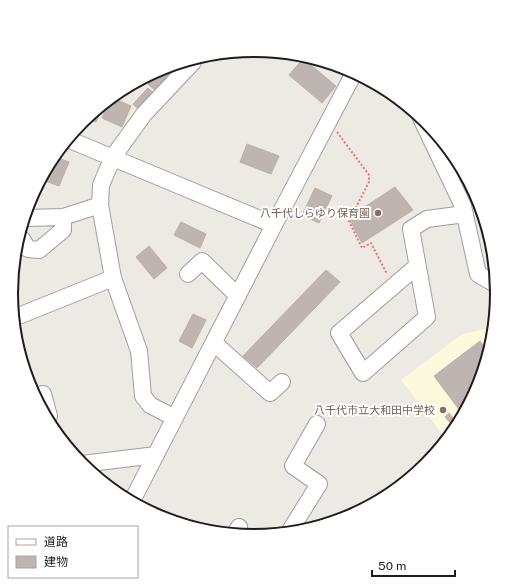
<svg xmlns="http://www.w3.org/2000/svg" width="508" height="586" font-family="'Public Sans','Noto Sans JP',sans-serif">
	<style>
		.education { fill: #fdf9dd }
		.building { fill: #beb4b0; stroke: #beaea7 }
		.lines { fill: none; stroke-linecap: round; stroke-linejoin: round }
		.minor-casing { stroke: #9e9e9e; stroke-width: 18 }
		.path { stroke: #f07175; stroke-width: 2; stroke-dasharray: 2 2; stroke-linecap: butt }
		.minor { stroke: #fff; stroke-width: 16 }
		.education-dot { fill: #8d6e63; stroke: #fff; stroke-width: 1.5 }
		.labels { text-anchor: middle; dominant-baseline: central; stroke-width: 4; stroke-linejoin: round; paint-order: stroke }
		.education-label { font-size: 11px; fill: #785e54; stroke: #fff; text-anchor: end }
		.rim { fill: none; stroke: #1d1d1d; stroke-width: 2 }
	</style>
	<rect width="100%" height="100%" fill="#ede9e3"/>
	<path class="education" d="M490 328 478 386 426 465 415 472 434 443 443 435 401 380 462 334Z"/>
	<path class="building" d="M302 60H305L336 86 322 103 289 75Z
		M162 68 172 78 158 93 148 84Z
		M148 88 157 96 142 112 133 104Z
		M115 99 131 106 122 127 102 118 108 104Z
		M102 108 96 122 87 118Z
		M247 144 279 156 271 174 240 162Z
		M58 158 69 162 59 186 43 180Z
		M395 187 413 210 362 243 350 220 358 215 357 212Z
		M315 188 332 196 319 223 302 215Z
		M181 222 206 234 200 248 174 235Z
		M149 246 167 268 154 279 136 257Z
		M326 270 340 282 257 368 243 356Z
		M193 314 206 320 192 348 179 341Z
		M480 341 486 349 478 386 461 412 434 376Z
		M449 413 455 421 452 425 445 417Z"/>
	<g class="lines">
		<defs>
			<path id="minor" d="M421 118 463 206 478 274 495 284
				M70 140 274 225
				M26 218 63 217 100 205
				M22 239 28 249 39 250 63 230V217
				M417 266 339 333 363 373 427 317 411 229 427 219 465 214
				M188 274 202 261 238 296
				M16 317 113 278
				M214 343 270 393 282 382
				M43 394 49 416
				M175 418 150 405 143 396 139 351 113 278 100 205 101 185 113 157 144 114 193 62
				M82 464 156 455
				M133 499 274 225 354 73
				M291 529 319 484 293 466 317 424
				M236 532 239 527"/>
		</defs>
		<use href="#minor" class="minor-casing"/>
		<path class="path" d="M337 132 369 175V182L349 221 362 248 371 243 387 274"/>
		<use href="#minor" class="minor"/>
	</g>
	<g class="education-dot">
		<circle cx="378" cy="213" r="4"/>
		<circle cx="443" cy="410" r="4"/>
	</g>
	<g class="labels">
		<g class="education-label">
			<text x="370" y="213">八千代しらゆり保育園</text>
			<text x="435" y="410">八千代市立大和田中学校</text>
		</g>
	</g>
	<path d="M0 0H508V586H0ZM18 293a236 236 0 1 1 472 0a236 236 0 1 1-472 0Z" fill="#fff" fill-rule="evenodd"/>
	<path class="rim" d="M18 293a236 236 0 1 1 472 0a236 236 0 1 1-472 0Z"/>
	<rect x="8" y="526" width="130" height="52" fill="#ffffff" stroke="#a5a5a5"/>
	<rect x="16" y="539" width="20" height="6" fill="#ffffff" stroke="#a5a5a5"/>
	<text x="44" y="546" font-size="12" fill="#1d1d1d">道路</text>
	<rect x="16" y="556" width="20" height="12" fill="#beb4b0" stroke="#a5a5a5"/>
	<text x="44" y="566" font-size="12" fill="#1d1d1d">建物</text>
	<path d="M372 570v6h83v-6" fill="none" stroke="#1d1d1d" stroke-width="2"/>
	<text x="378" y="570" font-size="12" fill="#1d1d1d" stroke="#ffffff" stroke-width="3" paint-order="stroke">50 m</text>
</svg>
